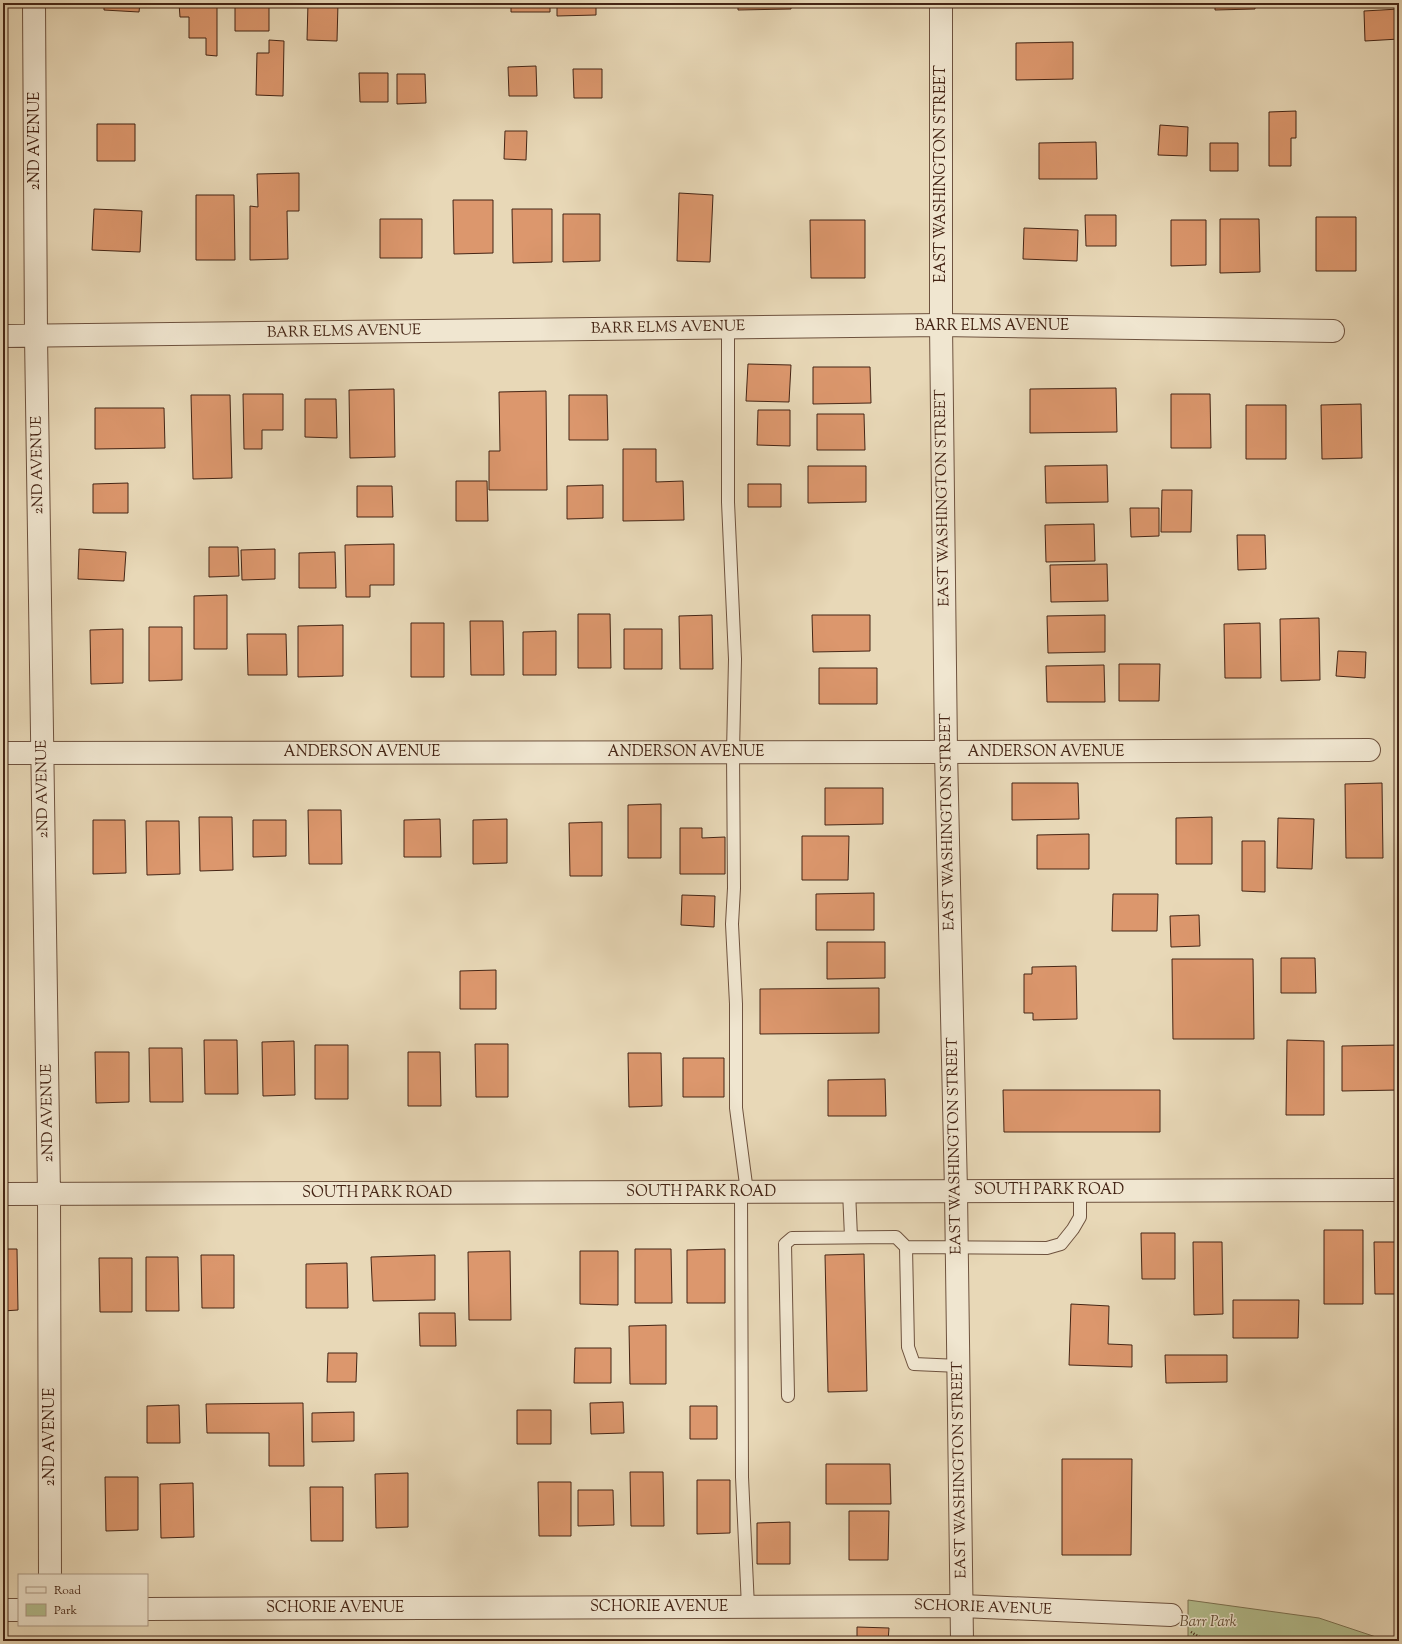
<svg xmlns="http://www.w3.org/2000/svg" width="1402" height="1644" font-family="'Sorts Mill Goudy',serif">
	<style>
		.green { fill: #b4bf8f; stroke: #7c7252 }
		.building { fill: #dc976d; stroke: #452515 }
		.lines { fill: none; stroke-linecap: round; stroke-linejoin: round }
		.service-casing { stroke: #6e523e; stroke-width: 14 }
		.minor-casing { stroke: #6e523e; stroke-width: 24 }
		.tertiary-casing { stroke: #6e523e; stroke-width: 24 }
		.path { stroke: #452515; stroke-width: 2.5; stroke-dasharray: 1 2; stroke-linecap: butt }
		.service { stroke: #f0e6d0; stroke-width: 12 }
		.minor { stroke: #f0e6d0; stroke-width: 22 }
		.tertiary { stroke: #f0e6d0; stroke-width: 22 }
		.labels { text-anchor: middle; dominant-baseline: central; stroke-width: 3; stroke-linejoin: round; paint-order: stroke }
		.street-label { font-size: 15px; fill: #452515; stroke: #f0e6d0 }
		.park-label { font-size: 15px; font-style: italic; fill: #614c34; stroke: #f0e6d0 }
	</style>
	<rect width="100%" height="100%" fill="#e8d8b7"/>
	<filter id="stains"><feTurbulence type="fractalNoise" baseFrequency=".005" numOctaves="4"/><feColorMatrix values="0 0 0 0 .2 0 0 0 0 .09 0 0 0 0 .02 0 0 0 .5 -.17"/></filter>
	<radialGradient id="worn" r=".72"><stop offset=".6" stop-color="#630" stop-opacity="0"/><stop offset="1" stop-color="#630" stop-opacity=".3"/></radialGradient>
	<path class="green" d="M1188 1600 1319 1618 1388 1641H1188Z"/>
	<path class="building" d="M104 3H140L139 12 104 10Z
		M179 3H217V56L206 55V38H189V17H180Z
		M235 3H269V31H235Z
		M308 3H338L337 41 307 40Z
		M406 3H446V7H406Z
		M511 3H550V12H511Z
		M557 3H596V15L557 16Z
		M738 3H791V9L738 10Z
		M799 3H863V4H799Z
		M1215 3H1255V9L1215 10Z
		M1399 9V39L1365 41 1364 11Z
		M269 40 284 41 283 96 256 95 257 53H269Z
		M1073 42V79L1016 80V43Z
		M536 66 537 96H509L508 67Z
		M573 69H602V98H574Z
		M359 73H388V102H360Z
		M397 74H425L426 103 397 104Z
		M1296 111V138H1291V166H1269V112Z
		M97 124H135V161H97Z
		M1160 125 1188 127 1187 156 1158 155Z
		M505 131H527L526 160 504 159Z
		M1096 142 1097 179H1039V143Z
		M1210 143H1238V171H1210Z
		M299 173V211H287L288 259 250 260V206L258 207 257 174Z
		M679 193 713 195 710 262 677 261Z
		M196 195H234L235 260H196Z
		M453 200H493V253L454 254Z
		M94 209 142 211 140 252 92 250Z
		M512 209H552V262L513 263Z
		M563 214H600V261L563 262Z
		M1085 215H1116V246H1086Z
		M1316 217H1356V271H1316Z
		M380 219H422V258H380Z
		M1220 219H1259L1260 272 1220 273Z
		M810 220H865V278H811Z
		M1171 220H1206V265L1171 266Z
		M1024 228 1078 230 1077 261 1023 259Z
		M748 364 791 365 789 402 746 401Z
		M813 367H870L871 403 813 404Z
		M1116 388 1117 432 1030 433V389Z
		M394 389 395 457 350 458 349 390Z
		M546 391 547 490H489V451H500L499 392Z
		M243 394H283V430H262V449H244Z
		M1171 394H1210L1211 448H1171Z
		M191 395H230L232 478 193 479Z
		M569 395H607L608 440H569Z
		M305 399H336L337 438 305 437Z
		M1361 404 1362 458 1322 459 1321 405Z
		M1246 405H1286V459H1246Z
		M95 408H164L165 448 95 449Z
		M758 410H790V446L757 445Z
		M817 414H864L865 450H817Z
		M623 449H656V482L683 481 684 520 623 521Z
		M1107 465 1108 502 1046 503 1045 466Z
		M808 466H866V502L808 503Z
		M456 481H487L488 521H456Z
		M128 483V513H93V484Z
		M748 484H781V507H748Z
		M603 485V518L567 519V486Z
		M357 486H392L393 517H357Z
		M1162 490H1192L1191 532H1161Z
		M1130 508H1159V536L1131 537Z
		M1094 524 1095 561 1046 562 1045 525Z
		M1237 535H1265L1266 569 1238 570Z
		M394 544V585H370V597H346L345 545Z
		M209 547H238L239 576 209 577Z
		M79 549 126 552 124 581 78 579Z
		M275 549V579L242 580 241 550Z
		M335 552 336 588H299V553Z
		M1107 564 1108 601 1051 602 1050 565Z
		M227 595V649H194V596Z
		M578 614H610L611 668H578Z
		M712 615 713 669H680L679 616Z
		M812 615H870V651L813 652Z
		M1105 615V652L1048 653 1047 616Z
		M1319 618 1320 680 1281 681 1280 619Z
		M470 621H503L504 675H471Z
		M411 623H444V677H411Z
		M1260 623 1261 678H1225L1224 624Z
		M343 625V676L298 677V626Z
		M149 627H182V680L149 681Z
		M123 629V683L91 684 90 630Z
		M624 629H662V669H624Z
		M556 631V675H523V632Z
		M247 634H286L287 675H248Z
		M1338 651 1366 652 1365 678 1336 676Z
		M1119 664H1160L1159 701H1119Z
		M1104 665 1105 702H1047L1046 666Z
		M819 668H877V704H819Z
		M1012 783H1078L1079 819 1012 820Z
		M1382 783 1383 858H1346L1345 784Z
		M825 788H883V824L825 825Z
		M661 804V858H628V805Z
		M308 810H341L342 864H309Z
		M199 817H232L233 870 200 871Z
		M1212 817V864H1176V818Z
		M1278 818 1314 819 1312 869 1277 868Z
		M440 819 441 857H404V820Z
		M507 819V863L473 864V820Z
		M93 820H125L126 873 93 874Z
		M253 820H286V856L253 857Z
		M3 821 5 902H3Z
		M146 821H179L180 874 147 875Z
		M602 822V876H570L569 823Z
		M680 828H702V838L725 837V874H680Z
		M1089 834V869H1037V835Z
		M802 836H849L848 880H802Z
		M1242 841H1265V892L1242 891Z
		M874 893V930H816V894Z
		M1113 894H1158L1157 931H1112Z
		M682 895 715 896 714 927 681 925Z
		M1199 915 1200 946 1171 947 1170 916Z
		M827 942H885V978L827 979Z
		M1281 958H1315L1316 993H1281Z
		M1172 959H1253L1254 1039H1173Z
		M1076 966 1077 1019 1033 1020V1013H1024V974H1032V967Z
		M496 970V1009H460V971Z
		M879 988V1033L760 1034V989Z
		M204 1040H237L238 1094H205Z
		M1287 1040 1324 1041V1115H1286Z
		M294 1041 295 1095 263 1096 262 1042Z
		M475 1044H508V1097H476Z
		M315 1045H348V1099H315Z
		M1399 1045V1090L1342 1091V1046Z
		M149 1048H182L183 1102H150Z
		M95 1052H129V1102L96 1103Z
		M408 1052H440L441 1106H408Z
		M628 1053H661L662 1106 629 1107Z
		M683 1058H724V1097H683Z
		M885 1079 886 1116H828V1080Z
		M1003 1090H1160V1132H1004Z
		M1324 1230H1363V1304H1324Z
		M1141 1233H1175V1279H1142Z
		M1193 1242H1222L1223 1314 1194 1315Z
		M1374 1242H1399V1294H1375Z
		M3 1249H17L18 1310 3 1311Z
		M635 1249H671L672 1303H635Z
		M725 1249V1303H687V1250Z
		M510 1251 511 1320H469L468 1252Z
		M580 1251H618V1305L580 1304Z
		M864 1254 867 1391 828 1392 825 1255Z
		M201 1255H234V1308H202Z
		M435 1255V1300L373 1301 371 1257Z
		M146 1257H178L179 1311H146Z
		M99 1258H132V1312H100Z
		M347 1263 348 1308H306V1264Z
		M1233 1300H1299L1298 1338H1233Z
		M1071 1304 1109 1306 1108 1344 1132 1345V1367L1069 1365Z
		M419 1313H455L456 1346H420Z
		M666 1325V1384H630L629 1326Z
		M575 1348H611V1383H574Z
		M328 1353H357L356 1382H327Z
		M1165 1355H1227V1382L1166 1383Z
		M3 1362H7L6 1386H3Z
		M623 1402 624 1433 591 1434 590 1403Z
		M303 1403 304 1466H269V1433H207L206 1404Z
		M179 1405 180 1443H147V1406Z
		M690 1406H717V1439H690Z
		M517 1410H551V1444H517Z
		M354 1412V1441L312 1442V1413Z
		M1062 1459H1132L1131 1555H1062Z
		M826 1464H890L891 1504H826Z
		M630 1472H663L664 1526H631Z
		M408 1473V1527L376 1528 375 1474Z
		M105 1477H138V1530L106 1531Z
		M697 1480H730V1533L697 1534Z
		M538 1482H571V1536H539Z
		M193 1483 194 1537 161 1538 160 1484Z
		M310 1487H343V1541H311Z
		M578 1490H613L614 1525 578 1526Z
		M849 1511H889L888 1560H849Z
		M790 1522V1564H757V1523Z
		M857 1627 889 1628 888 1641H857Z
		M789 1637V1641H760V1638Z"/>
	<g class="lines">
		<defs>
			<path id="service" d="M728 328V502L735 659 733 752 734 888 732 924 736 1004V1108L747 1192
				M849 1191 851 1237
				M741 1192 742 1477 748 1607
				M959 1366 914 1364 908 1347 906 1247 1047 1248 1061 1244 1073 1229 1080 1217V1191
				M788 1396 785 1244 792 1238 896 1237 906 1247"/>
			<path id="minor" d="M34 3 36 336 49 1195 50 1575
				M3 336 941 325 1333 331
				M3 753 946 752 1369 750
				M3 1194 1399 1190
				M147 1609 962 1606 1171 1615
				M3 1610H19"/>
			<path id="tertiary" d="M941 3V325L946 752 956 1191 962 1641"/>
		</defs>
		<use href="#service" class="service-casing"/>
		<use href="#minor" class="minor-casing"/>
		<use href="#tertiary" class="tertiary-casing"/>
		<path class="path" d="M1191 1632 1206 1641"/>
		<use href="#service" class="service"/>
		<use href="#minor" class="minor"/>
		<use href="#tertiary" class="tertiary"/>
	</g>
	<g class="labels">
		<g class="street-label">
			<text transform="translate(35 141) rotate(-90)">2ND AVENUE</text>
			<text transform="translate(941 174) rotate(-90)">EAST WASHINGTON STREET</text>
			<text x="992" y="326">BARR ELMS AVENUE</text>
			<text transform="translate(668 328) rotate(-1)">BARR ELMS AVENUE</text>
			<text transform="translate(344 332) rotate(-1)">BARR ELMS AVENUE</text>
			<text transform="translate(38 465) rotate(-91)">2ND AVENUE</text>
			<text transform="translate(943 498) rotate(-91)">EAST WASHINGTON STREET</text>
			<text x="362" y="752">ANDERSON AVENUE</text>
			<text x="686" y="752">ANDERSON AVENUE</text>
			<text x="1046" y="752">ANDERSON AVENUE</text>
			<text transform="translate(43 789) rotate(-91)">2ND AVENUE</text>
			<text transform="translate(948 822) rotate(-91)">EAST WASHINGTON STREET</text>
			<text transform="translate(48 1113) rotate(-91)">2ND AVENUE</text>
			<text transform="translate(955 1146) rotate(-91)">EAST WASHINGTON STREET</text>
			<text x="1049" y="1190">SOUTH PARK ROAD</text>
			<text x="701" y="1192">SOUTH PARK ROAD</text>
			<text x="377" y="1193">SOUTH PARK ROAD</text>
			<text transform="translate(50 1437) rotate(-90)">2ND AVENUE</text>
			<text transform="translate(960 1470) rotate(-91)">EAST WASHINGTON STREET</text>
			<text x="659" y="1607">SCHORIE AVENUE</text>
			<text x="335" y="1608">SCHORIE AVENUE</text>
			<text transform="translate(983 1608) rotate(2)">SCHORIE AVENUE</text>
		</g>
		<g class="park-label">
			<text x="1208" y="1622">Barr Park</text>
		</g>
	</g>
	<rect width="1402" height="1644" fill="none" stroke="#e8d8b7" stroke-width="16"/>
	<rect x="4" y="4" width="1394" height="1636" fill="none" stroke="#452515" stroke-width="2"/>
	<rect x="8" y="8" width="1386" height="1628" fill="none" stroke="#452515"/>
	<rect x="18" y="1574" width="130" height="52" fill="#f0e6d0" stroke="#ac9985"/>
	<rect x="26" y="1587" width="20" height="6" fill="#f0e6d0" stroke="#ac9985"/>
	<text x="54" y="1594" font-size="12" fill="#452515">Road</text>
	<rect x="26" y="1604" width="20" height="12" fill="#b4bf8f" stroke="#ac9985"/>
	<text x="54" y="1614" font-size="12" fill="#452515">Park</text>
	<rect width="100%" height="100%" filter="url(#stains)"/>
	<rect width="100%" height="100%" fill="url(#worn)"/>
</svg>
